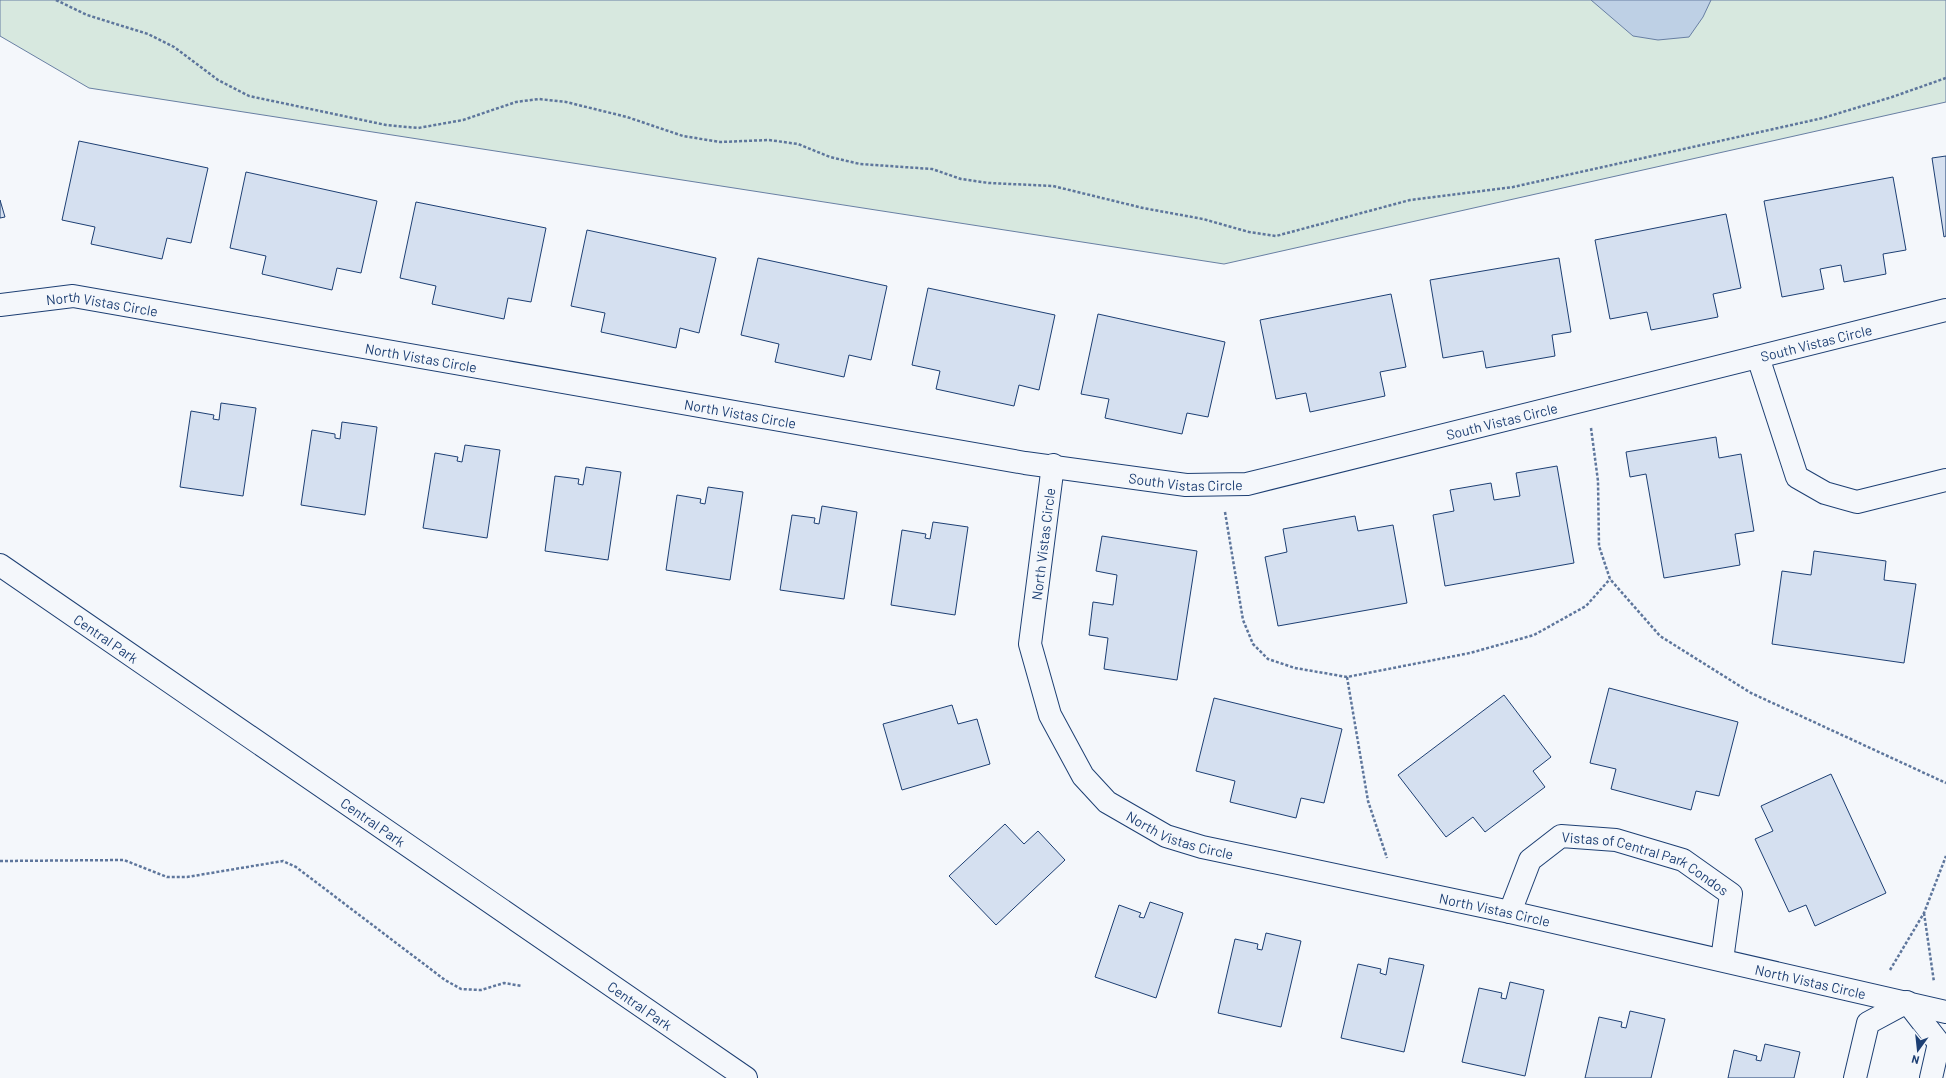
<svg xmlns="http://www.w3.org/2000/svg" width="1946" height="1078" font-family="Barlow,sans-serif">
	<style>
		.green { fill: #d7e8df; stroke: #687fa3 }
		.water { fill: #bed0e5; stroke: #687fa3 }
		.building { fill: #d5e0f0; stroke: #1d3f73 }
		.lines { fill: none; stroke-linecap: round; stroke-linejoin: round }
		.minor-casing { stroke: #1d3f73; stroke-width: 24 }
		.path { stroke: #5e769c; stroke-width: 2.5; stroke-dasharray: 3 2; stroke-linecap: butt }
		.minor { stroke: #f4f7fb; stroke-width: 22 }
		.labels { text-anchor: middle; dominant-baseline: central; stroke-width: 3; stroke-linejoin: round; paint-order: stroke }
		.street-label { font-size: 14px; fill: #1d3f73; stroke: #f4f7fb }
	</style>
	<rect width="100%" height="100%" fill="#f4f7fb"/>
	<path class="green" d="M0 0H1946V102L1224 264 89 88 0 36Z"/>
	<path class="water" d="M1591 0H1711L1703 17 1689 37 1658 40 1633 36Z"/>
	<path class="building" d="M79 141 208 168 191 243 167 238 162 259 91 244 95 227 62 220Z
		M1946 156V236L1944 237 1932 158Z
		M246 172 377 201 361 273 337 268 332 290 262 274 266 256 230 248Z
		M1893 177 1906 250 1883 254 1886 274 1844 282 1841 265 1820 269 1824 289 1782 297 1764 201Z
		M0 200 5 217 0 218Z
		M416 202 546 228 531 302 508 298 504 319 432 304 436 286 400 278Z
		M1726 214 1741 288 1713 294 1718 317 1651 330 1647 312 1610 319 1595 240Z
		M587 230 716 258 699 333 680 328 676 348 601 332 605 313 571 306Z
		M758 258 887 286 871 360 849 355 844 377 775 362 779 344 741 335Z
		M1559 258 1571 332 1552 335 1555 356 1486 368 1483 351 1443 358 1430 280Z
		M928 288 1055 315 1039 390 1019 385 1014 406 936 389 940 371 912 365Z
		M1391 294 1406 367 1380 372 1385 396 1310 412 1306 393 1276 399 1260 320Z
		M1098 314 1225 342 1208 417 1187 413 1182 434 1105 418 1109 399 1081 394Z
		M221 403 256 408 243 496 180 487 191 411 214 415 213 419 219 420Z
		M342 422 377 427 365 515 301 505 312 430 335 434V438L340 439Z
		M1716 437 1719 458 1741 454 1754 531 1735 534 1740 565 1664 578 1646 474 1630 477 1626 452Z
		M465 445 500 450 487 538 423 528 435 453 458 457 457 461 462 462Z
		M1557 466 1574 563 1445 586 1433 515 1454 511 1450 490 1491 483 1494 500 1520 496 1516 473Z
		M586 467 621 472 608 560 545 551 555 476 579 479 578 484 583 485Z
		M708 487 743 492 730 580 666 570 677 495 701 499 700 503 705 504Z
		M822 506 857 512 844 599 780 590 792 515 815 518 814 523 819 524Z
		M1355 516 1358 531 1393 525 1407 603 1278 626 1265 557 1287 552 1283 529Z
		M933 522 968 527 955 615 891 605 902 530 926 534 925 538 930 539Z
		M1102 536 1197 551 1177 680 1104 669 1108 638 1089 635 1093 602 1113 605 1117 575 1096 571Z
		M1814 551 1886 561 1884 580 1916 584 1904 663 1772 644 1782 571 1811 575Z
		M1609 688 1738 722 1719 796 1696 791 1691 810 1611 789 1616 769 1590 763Z
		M1504 695 1551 757 1533 771 1545 787 1485 832 1473 817 1446 837 1398 775Z
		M1214 698 1342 729 1324 803 1301 798 1296 818 1230 802 1235 781 1196 771Z
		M952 705 958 724 977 719 990 764 902 790 883 724Z
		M1831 774 1886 893 1815 926 1806 905 1789 912 1755 839 1773 831 1761 806Z
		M1005 824 1024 844 1038 831 1065 860 996 925 949 876Z
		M1150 902 1183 913 1156 998 1095 977 1119 905 1141 913 1139 917 1144 918Z
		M1266 933 1301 941 1281 1027 1218 1013 1235 939 1258 944 1257 949 1262 950Z
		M1389 958 1424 965 1404 1052 1341 1038 1358 964 1381 969 1380 973 1386 975Z
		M1510 982 1544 990 1525 1076 1462 1062 1479 988 1502 993 1501 998 1506 999Z
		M1630 1011 1665 1019 1651 1078H1585L1599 1017 1622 1022 1621 1027 1626 1028Z
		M1765 1044 1800 1052 1794 1078H1728L1734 1050 1757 1056 1756 1060 1761 1061Z"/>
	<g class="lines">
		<defs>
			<g id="minor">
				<path id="s1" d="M0 305 73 296 1025 463 1186 485 1247 484 1946 310"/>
				<path d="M1758 357 1797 477 1825 493 1857 502 1946 480"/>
				<path id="s2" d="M1053 465 1030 644 1050 715 1083 776 1107 802 1166 836 1202 847 1510 912 1946 1012"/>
				<path id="s3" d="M0 565 746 1078"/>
				<path id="s4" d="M1510 912 1530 860 1561 836 1616 840 1683 860 1731 894 1722 960"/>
				<path d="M1855 1078 1868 1023 1907 1002 1939 1043 1931 1078"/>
			</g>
		</defs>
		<use href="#minor" class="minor-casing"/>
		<path class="path" d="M56 0 87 15 148 34 174 47 218 80 249 96 386 125 418 128 463 120 516 102 539 99 566 102 627 117 683 136 720 142 769 140 798 144 830 157 860 164 932 169 961 179 989 183 1053 186 1143 208 1203 219 1249 232 1276 236 1410 200 1513 187 1823 118 1892 97 1946 78
			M1591 428 1598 481 1599 546 1610 579 1660 636 1751 693 1946 783
			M1225 512 1243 620 1253 644 1268 659 1295 668 1347 677 1470 653 1534 635 1586 606 1610 579
			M1347 677 1368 801 1387 858
			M0 861 124 860 167 877H187L283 861 296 867 445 980 461 989 481 990 504 983 522 986
			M1924 913 1934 982
			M1890 970 1924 913 1946 856"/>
		<use href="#minor" class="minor"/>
	</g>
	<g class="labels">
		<g class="street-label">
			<text stroke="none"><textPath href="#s1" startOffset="103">North Vistas Circle</textPath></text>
			<text stroke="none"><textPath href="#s1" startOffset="1850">South Vistas Circle</textPath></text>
			<text stroke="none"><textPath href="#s1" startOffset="427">North Vistas Circle</textPath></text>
			<text stroke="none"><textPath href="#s1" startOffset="751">North Vistas Circle</textPath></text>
			<text stroke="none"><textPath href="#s1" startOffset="1526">South Vistas Circle</textPath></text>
			<text stroke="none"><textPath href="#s1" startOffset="1202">South Vistas Circle</textPath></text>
			<text transform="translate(1043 544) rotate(-83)">North Vistas Circle</text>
			<text stroke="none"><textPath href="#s3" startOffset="129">Central Park</textPath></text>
			<text stroke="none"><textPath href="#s3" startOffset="453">Central Park</textPath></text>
			<text stroke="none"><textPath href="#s2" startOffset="440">North Vistas Circle</textPath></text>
			<text stroke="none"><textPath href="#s4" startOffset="185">Vistas of Central Park Condos</textPath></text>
			<text stroke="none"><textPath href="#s2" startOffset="764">North Vistas Circle</textPath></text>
			<text stroke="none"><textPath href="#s2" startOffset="1088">North Vistas Circle</textPath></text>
			<text stroke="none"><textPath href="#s3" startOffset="777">Central Park</textPath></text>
		</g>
	</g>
	<g transform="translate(1918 1050) rotate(195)" stroke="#f4f7fb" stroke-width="3" paint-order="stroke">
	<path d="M0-3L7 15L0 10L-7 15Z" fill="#1d3f73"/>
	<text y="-6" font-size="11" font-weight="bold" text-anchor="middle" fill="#1d3f73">N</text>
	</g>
</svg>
